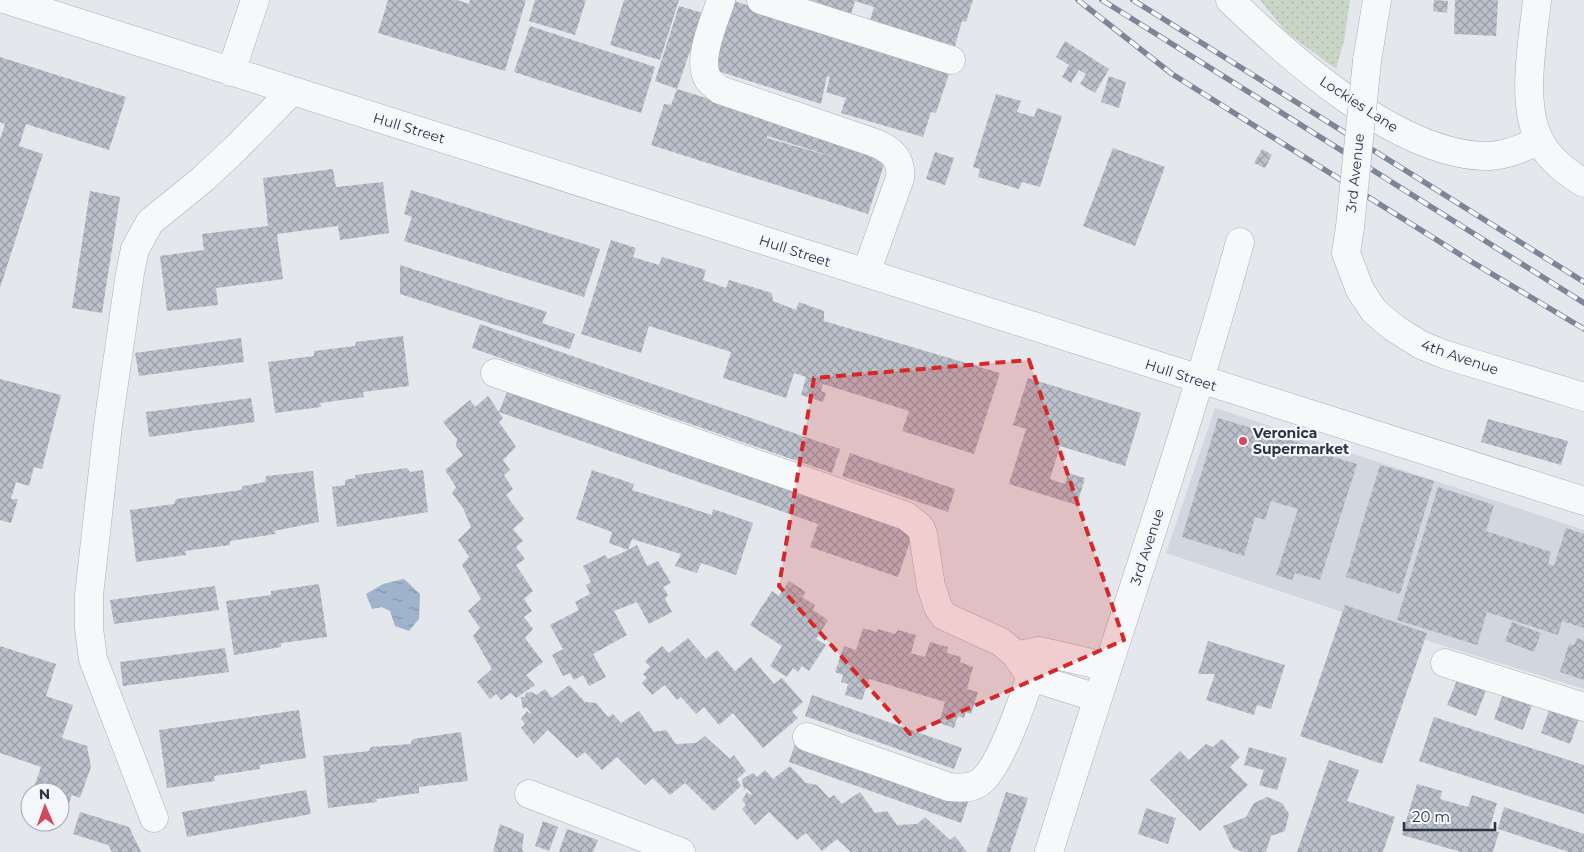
<svg xmlns="http://www.w3.org/2000/svg" width="1584" height="852" font-family="Montserrat,sans-serif">
	<style>
		.built { fill: #d2d6de }
		.grass { fill: url(#grass-dots) }
		.water { fill: url(#water-ripples) }
		.building { fill: url(#building-cross-hatch); fill-rule: evenodd }
		.lines { fill: none; stroke-linecap: round; stroke-linejoin: round }
		.minor-casing { stroke: #a9aeb7; stroke-width: 29 }
		.minor { stroke: #f7f8fa; stroke-width: 28 }
		.rail-casing { stroke: #7d8696; stroke-width: 5.5 }
		.rail { stroke: #f4f6f9; stroke-width: 4; stroke-dasharray: 11; stroke-linecap: butt }
		.minor-bridge-casing { stroke: #a9aeb7; stroke-width: 29; stroke-linecap: butt }
		.minor-bridge { stroke: #f7f8fa; stroke-width: 28 }
		.marked { fill: #d62828; fill-opacity: 0.2; stroke: #d62828; stroke-width: 4; stroke-dasharray: 10 6; stroke-linejoin: round }
		.poi-dot { fill: #d1495b; stroke: #f4f6f9; stroke-width: 2 }
		.labels { text-anchor: middle; dominant-baseline: central; stroke-width: 4.5; stroke-linejoin: round; paint-order: stroke }
		.street-label { font-size: 14px; fill: #2b3445; stroke: #f4f6f9 }
		.poi-label { font-size: 14px; font-weight: bold; fill: #2b3445; stroke: #f4f6f9; text-anchor: start }
	</style>
	<defs>
		<pattern id="grass-dots" width="8" height="8" patternUnits="userSpaceOnUse" patternTransform="scale(1.25)"><rect width="8" height="8" fill="#c9d6c5"/><path d="M2 2h.1M6 6h.1" fill="none" stroke="#adb8ab" stroke-width="1.8" stroke-linecap="round"/></pattern>
		<pattern id="water-ripples" width="26" height="14" patternUnits="userSpaceOnUse" patternTransform="scale(1.25)"><rect width="26" height="14" fill="#9fb4cc"/><path d="M2 4q2-2 4 0t4 0M15 11q2-2 4 0t4 0" fill="none" stroke="#8293a7"/></pattern>
		<pattern id="building-cross-hatch" width="8" height="8" patternUnits="userSpaceOnUse" patternTransform="scale(1.25)"><rect width="8" height="8" fill="#bbc0ca"/><path d="M0 0l8 8M0 8l8-8" fill="none" stroke="#989da6"/></pattern>
	</defs>
	<rect width="100%" height="100%" fill="#e4e7ec"/>
	<path class="built" d="M1215 408 1584 530V689L1441 645 1166 553Z"/>
	<path class="grass" d="M1260 0H1350L1344 41 1336 69 1286 32Z"/>
	<path class="water" d="M404 579 420 594 419 619 409 631 395 626 390 611 382 607 372 609 366 594 383 584Z"/>
	<path class="building" d="M388 0H457L469 4 470 0H526L505 71 378 33Z
		M535 0H586L575 35 529 21Z
		M624 0H679L660 60 610 45Z
		M810 0H973L966 22 962 21 955 46 870 21 874 7 855 1 851 14Z
		M1434 0 1448 1 1447 13 1433 11Z
		M1455 0H1498L1496 36 1454 34Z
		M734 1 950 71 936 113 931 112 923 137 841 113 848 91 845 98 826 92 830 77 827 76 821 104 715 70 720 42Z
		M679 6 703 13 677 89 885 153 882 171 868 214 651 145 664 104 671 105 677 89 655 81ZM767 136 837 158 767 138Z
		M530 26 655 67 641 113 514 72Z
		M1065 41 1109 69 1095 93 1080 84 1086 74 1079 70 1071 83 1062 77 1069 65 1056 57Z
		M0 57 126 97 109 150 26 124 19 146 43 154 0 288V139L5 124 0 122Z
		M1109 76 1126 82 1119 108 1101 102Z
		M996 94 1021 101 1017 112 1034 117 1037 108 1062 116 1040 187 1022 182 1019 189 978 177 980 169 973 167Z
		M1113 148 1165 167 1135 246 1083 226Z
		M1262 149 1272 155 1265 168 1254 163Z
		M935 152 954 158 945 185 926 179Z
		M333 169 336 187 383 182 389 233 340 240 338 226 277 234 283 279 216 288 218 305 167 311 160 256 204 250 202 234 268 226 263 178Z
		M411 190 600 249 584 297 404 241 412 217 404 214Z
		M90 191 120 197 102 313 72 308Z
		M611 240 636 248 633 257 659 265 662 257 706 270 703 280 726 288 729 280 772 293 773 301 796 310 799 302 824 311V321L1000 373 974 454 902 431 909 411 823 384 821 391 826 393 823 402 801 395 806 377 794 373 786 398 723 378 731 352 649 326 641 353 581 334Z
		M400 265 547 312 542 323 575 334 570 349 400 294Z
		M480 324 840 449 832 473 472 348Z
		M403 336 409 386 363 392 364 397 320 403 321 407 275 413 268 362 314 356V351L355 346 356 342Z
		M241 338 244 362 139 376 135 353Z
		M1028 378 1141 413 1125 466 1060 446 1050 479 1065 484 1068 473 1085 478 1077 505 1009 484 1026 429 1013 425Z
		M0 379 61 395 42 469 34 467 29 486 16 482 11 499H18L11 523 0 520Z
		M507 392 913 533 898 577 810 547 818 524 499 412Z
		M488 396 503 418 499 422 516 447 503 460 510 470 504 475 513 489 506 495 524 519 513 529 523 541 516 547 525 559 516 565 533 591 524 599 532 611 524 617 533 629 525 638 543 662 526 675 535 685 516 698 511 693 501 700 496 694 490 699 477 682 492 669 473 636 480 628 468 611 481 599 462 565 469 557 458 540 471 527 463 508 452 493 456 487 445 470 463 455 456 446 457 439 443 422 470 400 475 407Z
		M251 398 255 422 149 437 146 412Z
		M1218 418 1334 453 1333 457 1357 464 1320 580 1295 573 1292 580 1276 575 1298 509 1271 501 1265 520 1255 517 1244 556 1182 537Z
		M1488 419 1568 441 1561 465 1481 442Z
		M850 453 955 489 948 512 842 476Z
		M1380 465 1434 481 1400 594 1346 577Z
		M407 468 410 472 423 470 428 512 337 527 332 487 345 485V480L356 478 355 475Z
		M592 470 634 484 632 490 712 515 713 509 753 523 736 575 701 563 697 573 675 566 681 554 632 539 628 550 637 545 647 566 658 561 671 583 663 587 668 595 665 599 672 612 649 624 637 602 614 611 627 635 593 654 606 677 589 686 583 675 574 680 570 673 563 676 552 655 563 649 550 625 579 610 575 602 590 594 586 585 591 582 583 566 605 555 608 559 628 550 609 543 612 532 576 519Z
		M313 471 319 522 274 531 276 534 230 541V545L185 551 186 555 136 562 130 510 174 504 176 499 241 490 243 486 265 482 266 476Z
		M1438 487 1494 505 1486 531 1551 552 1548 564 1554 566 1566 528 1584 534V628L1562 621 1558 635 1487 612 1477 645 1397 620Z
		M789 581 806 592 802 597 815 605 813 610 828 620 816 639 826 645 809 671 802 666 798 672 793 668 787 677 770 666 782 646 750 625 772 591 779 596Z
		M319 584 327 637 281 643V647L234 655 226 601 271 595V591Z
		M215 586 219 610 114 624 110 600Z
		M1345 605 1427 633 1382 764 1300 736Z
		M1512 622 1541 633 1534 652 1505 641Z
		M863 628 877 632 878 629 895 634 898 630 916 635 911 653 925 657 930 642 948 647 947 653 961 657 960 662 973 667 967 689 978 692 971 714 966 712 964 718 958 716 954 728 939 723 945 702 869 679 862 700 845 695 848 684 841 682 843 675 835 672 844 646 856 650Z
		M688 638 706 659 717 650 735 671 751 657 774 684 782 678 803 702 792 712 798 718 763 748 733 713 719 725 704 707 696 714 681 697 677 700 665 685 652 695 642 683 647 678 643 674 650 667 645 661 662 646 669 653Z
		M1577 638 1584 641V680L1560 672 1569 644 1574 645Z
		M1208 641 1285 665 1271 709 1257 705 1254 715 1206 700 1215 674H1198Z
		M0 646 56 664 46 696 73 705 62 738 87 746 91 767 80 798 72 795 69 803 60 799V792L33 790 41 767 0 753Z
		M225 648 229 672 123 686 120 662Z
		M1459 675 1488 685 1476 716 1447 705Z
		M569 685 585 702 596 703 608 717 613 714 621 723 639 711 654 732 666 730 676 744 696 743 705 736 730 759 734 755 746 771 737 779 741 786 714 811 685 783 670 795 653 778 645 785 617 757 602 770 585 752 577 758 548 730 534 744 521 728 525 724 521 719 527 711 530 714 531 713 526 707 523 709 521 697H525L526 693 532 692 536 695 545 689 552 698Z
		M1505 688 1534 699 1523 730 1494 719Z
		M812 695 962 748 954 769 805 716Z
		M1552 702 1581 713 1570 744 1541 733Z
		M299 710 306 758 260 765V769L214 776 215 781 167 788 159 730Z
		M1434 717 1584 765V814L1419 761Z
		M461 732 468 781 419 787V793L376 799 377 802 328 808 323 756 369 751 371 747 410 744 413 739Z
		M1222 739 1240 757 1230 767 1248 785 1200 831 1150 780 1180 751 1189 760 1206 744 1213 747Z
		M796 741 968 802 961 823 789 762Z
		M1249 747 1287 758 1277 790 1259 785 1264 770 1244 765Z
		M1329 760 1359 770 1347 801 1395 817 1383 852H1297Z
		M790 766 806 783 817 785 829 798 834 795 842 804 860 792 875 813 887 811 897 825 917 824 925 817 950 840 955 836 967 852H851L837 839 822 851 806 833 797 840 769 812 755 825 742 809 746 805 742 800 747 792 750 795 752 794 746 788 744 790 742 779 753 773 757 777 765 770 773 779Z
		M1417 784 1442 791 1440 799 1468 807 1472 795 1497 803 1489 830 1499 832 1493 852H1461L1402 835Z
		M306 790 311 814 187 837 182 812Z
		M1006 792 1028 798 1010 852H986Z
		M1267 797 1282 803 1289 814 1285 831 1271 836 1266 852H1243L1233 848 1223 826 1246 817 1254 803Z
		M1504 807 1584 834V852H1569L1498 829Z
		M1146 808 1176 818 1168 844 1138 834Z
		M80 812 129 827 141 852H112L108 845 73 834Z
		M543 821 558 827 549 851 535 846Z
		M500 824 524 834 522 849 524 852H493Z
		M567 829 598 840 593 852H559Z"/>
	<g class="lines">
		<defs>
			<path id="minor" d="M7 0 1584 501
				M721 0C715 20 696 60 708 79 711 83 716 87 720 90L875 143C892 150 902 159 900 178L866 273
				M761 0 951 60
				M1230 0C1291 59 1400 157 1489 156 1507 155 1522 148 1539 141
				M1537 0C1533 40 1520 105 1540 141 1550 160 1566 172 1584 183
				M1367 61 1377 0
				M231 72 255 0
				M1350 227 1346 253 1360 290 1374 311 1394 328 1421 345 1446 355 1584 397
				M495 373 906 516 920 527 923 534 931 586 938 607 944 616 1001 642 1016 655 1031 677 1097 698
				M1020 655 1039 651 1108 667
				M1445 663 1584 707
				M807 737 949 787C959 788 970 789 979 783 1002 768 1030 679 1039 651
				M529 794 681 852
				M154 818 93 659 89 628V595L108 425 130 273 135 249 150 222 203 179 236 148 291 92
				M1049 852C1112 648 1183 447 1240 242"/>
		</defs>
		<use href="#minor" class="minor-casing"/>
		<use href="#minor" class="minor"/>
		<defs>
			<path id="rail" d="M1078 0 1172 74 1472 262 1584 329
				M1102 0 1584 303
				M1133 0 1584 282"/>
		</defs>
		<use href="#rail" class="rail-casing"/>
		<use href="#rail" class="rail"/>
		<defs>
			<path id="minor-bridge" d="M1350 227 1367 61"/>
		</defs>
		<use href="#minor-bridge" class="minor-bridge-casing"/>
		<use href="#minor-bridge" class="minor-bridge"/>
	</g>
	<path class="marked" d="M1029 360 1124 640 910 734 779 586 814 378Z"/>
	<circle class="poi-dot" cx="1243" cy="441" r="5"/>
	<g class="labels">
		<g class="street-label">
			<text transform="translate(1359 104) rotate(33)">Lockies Lane</text>
			<text transform="translate(409 128) rotate(17)">Hull Street</text>
			<text transform="translate(1355 173) rotate(-84)">3rd Avenue</text>
			<text transform="translate(795 251) rotate(18)">Hull Street</text>
			<text transform="translate(1460 357) rotate(19)">4th Avenue</text>
			<text transform="translate(1181 375) rotate(18)">Hull Street</text>
			<text transform="translate(1147 547) rotate(-72)">3rd Avenue</text>
		</g>
		<g class="poi-label">
			<text x="1253" y="433">Veronica<tspan x="1253" dy="16">Supermarket</tspan></text>
		</g>
	</g>
	<g transform="translate(45 807) rotate(358)"><circle r="24" fill="#f4f6f9" stroke="#a4a8b1"/>
	<path d="M0-4L9 19L0 12L-9 19Z" fill="#d1495b"/>
	<text y="-8" font-size="14" font-weight="bold" text-anchor="middle" fill="#2b3445">N</text>
	</g>
	<path d="M1404 822v8h91v-8" fill="none" stroke="#2b3445" stroke-width="2.5"/>
	<text x="1412" y="822" font-size="15" fill="#2b3445" stroke="#f4f6f9" stroke-width="4" paint-order="stroke">20 m</text>
</svg>
